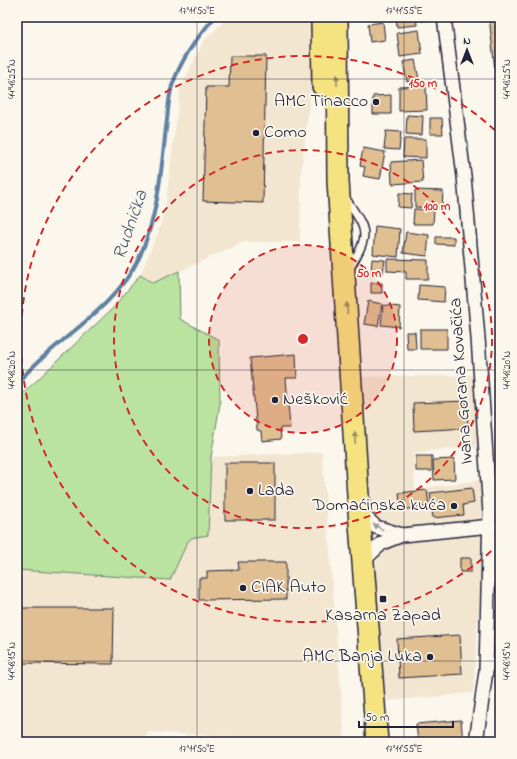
<svg xmlns="http://www.w3.org/2000/svg" width="517" height="759" font-family="'Indie Flower',sans-serif">
	<style>
		.built { fill: #f3e6d1 }
		.green { fill: #bae39f; stroke: #6e826d }
		.lines { fill: none; stroke-linecap: round; stroke-linejoin: round }
		.stream { stroke: #5f81a2; stroke-width: 4 }
		.building { fill: #e0bf92; stroke: #22223b }
		.lane-casing { stroke: #22223b; stroke-width: 10 }
		.street-casing { stroke: #22223b; stroke-width: 16 }
		.primary-casing { stroke: #22223b; stroke-width: 24 }
		.lane { stroke: #fbf7ec; stroke-width: 7 }
		.street { stroke: #fbf7ec; stroke-width: 13 }
		.primary { stroke: #f5e382; stroke-width: 21 }
		.oneway { fill: #968c62 }
		.oneway2 { fill: #99979c }
		.ticks { fill: none; stroke: #22223b; stroke-width: 1; stroke-opacity: 0.45 }
		.ring { fill: none; stroke: #d62828; stroke-width: 2; stroke-dasharray: 7 5 }
		.poi-dot { fill: #22223b; stroke: #fbf7ec; stroke-width: 1.5 }
		.labels { text-anchor: middle; dominant-baseline: central; stroke-width: 3.5; stroke-linejoin: round; paint-order: stroke }
		.poi-label { font-size: 18px; fill: #22223b; stroke: #fbf7ec; text-anchor: start }
		.street-label { font-size: 18px; fill: #22223b; stroke: #fbf7ec }
		.water-label { font-size: 19px; font-style: italic; fill: #465a77; stroke: #fbf7ec }
		.centre { fill: #d62828; stroke: #fbf7ec; stroke-width: 2 }
		.ring-label { font-size: 12px; text-anchor: middle; font-weight: bold; fill: #d62828; stroke: #fbf7ec; stroke-width: 3.5; stroke-linejoin: round; paint-order: stroke }
		.neatline { fill: none; stroke: #22223b; stroke-width: 1.5 }
		.ticks-label { font-size: 10px; text-anchor: middle; fill: #22223b }
	</style>
	<rect width="100%" height="100%" fill="#fbf7ec"/>
	<filter id="ink" filterUnits="userSpaceOnUse"><feTurbulence type="fractalNoise" baseFrequency=".025" numOctaves="2"/><feDisplacementMap in="SourceGraphic" scale="8" xChannelSelector="R" yChannelSelector="G"/><feConvolveMatrix kernelMatrix="1 2 1 2 8 2 1 2 1" color-interpolation-filters="sRGB"/></filter>
	<g filter="url(#ink)">
		<path class="built" d="M228 17H311L314 65 301 173 300 242H244L153 283 140 275 157 235 165 209 180 90 203 42Z
			M475 375 480 446 413 453 415 489 481 480 485 518 406 527 381 523 376 519 369 511 359 377Z
			M322 452 345 742H306L149 732 142 742H17V570L170 580 187 543 191 538 208 534 211 457Z
			M483 532V580L478 616 473 693 387 701 377 622 376 589 375 566 382 548 390 543Z"/>
		<path class="green" d="M179 271 180 319 219 340 220 404 211 457 208 535 191 538 187 543 170 580 17 570V399L113 308 140 275 153 283Z"/>
		<g class="lines">
			<path class="stream" d="M17 384C54 339 113 312 139 258 158 217 161 172 166 128 168 115 168 99 172 86 181 59 196 38 215 17"/>
		</g>
		<path class="building" d="M377 17H393V18L377 20Z
			M396 17H416L417 25 397 27Z
			M420 17H429V20L421 21Z
			M489 17H500V114Z
			M383 22 385 40 370 42 368 24Z
			M419 30 422 54 400 57 397 33Z
			M230 56H266L263 203 203 201 206 87H229Z
			M415 60 419 79 407 82 403 62Z
			M426 86 427 110 399 111V87Z
			M391 95V114H373V96Z
			M407 115 423 116 422 135 406 134Z
			M430 118H442L443 134H430Z
			M386 131 401 132 399 150 384 149Z
			M404 139H426V158L403 157Z
			M363 148 385 152 380 179 363 176 365 167 360 166Z
			M421 160 423 182 392 184 391 162Z
			M415 190 443 191 442 208 415 207Z
			M399 193 412 194 411 208 398 207Z
			M414 209 434 210 433 224H413Z
			M375 226 400 229 398 257 373 254Z
			M406 232 429 235 427 256 403 253Z
			M436 237H454V245L436 244Z
			M372 259 385 260 383 273 371 272Z
			M387 259 428 260V279H406V272L387 271Z
			M371 283H382V293H371Z
			M419 285 445 287 444 302 418 300Z
			M368 301 382 304 378 326 364 324Z
			M383 305 400 307 399 327 381 325Z
			M420 329H447V349H420Z
			M406 332H415L416 349H407Z
			M296 354 297 378H286L290 428H280L281 439 262 441 261 431 257 430 250 358Z
			M467 401 468 428 414 431 413 403Z
			M416 456H432V471H416Z
			M454 459 455 479 434 480 433 460Z
			M225 463H275V520H225Z
			M472 488 474 503 463 505 464 515 433 518 430 493Z
			M427 490 429 506 401 510 399 493Z
			M460 558H471V572H460Z
			M238 562H286V599L199 600V578H207V571L239 570Z
			M17 608H114L113 664 17 663Z
			M460 635 462 674 399 678 397 639Z
			M461 720 463 742H418L416 724Z"/>
		<g class="lines">
			<defs>
				<path id="lane" d="M345 197C368 233 371 231 349 270"/>
				<path id="street" d="M444 17 464 176 478 338 490 513 486 671 476 742
					M359 511 376 527 402 535
					M363 561 382 543 402 535 491 526"/>
				<path id="primary" d="M322 17 323 86
					M337 17 338 181 359 511 377 742"/>
			</defs>
			<use href="#lane" class="lane-casing"/>
			<use href="#street" class="street-casing"/>
			<use href="#primary" class="primary-casing"/>
			<use href="#lane" class="lane"/>
			<use href="#street" class="street"/>
			<use href="#primary" class="primary"/>
		</g>
		<defs><path id="oneway-solid" d="M-6-.8H1V-3.2L6.5 0L1 3.2V.8H-6Z"/></defs>
		<g class="oneway">
			<use href="#oneway-solid" transform="translate(337 80) rotate(-90)"/>
			<use href="#oneway-solid" transform="translate(347 308) rotate(-94)"/>
			<use href="#oneway-solid" transform="translate(355 438) rotate(-93)"/>
		</g>
		<use class="oneway2" href="#oneway-solid" transform="translate(378 527) rotate(-151)"/>
	</g>
	<path class="ticks" d="M197 17V742M404 17V742M17 79H500M17 370H500M17 661H500"/>
	<circle cx="303" cy="339" r="94" fill="#d62828" fill-opacity=".12"/>
	<g class="ring">
		<circle cx="303" cy="339" r="94"/>
		<circle cx="303" cy="339" r="189"/>
		<path d="M500 543A283 283 0 1 1 500 135"/>
	</g>
	<g class="poi-dot">
		<circle cx="376" cy="102" r="4"/>
		<circle cx="256" cy="133" r="4"/>
		<circle cx="275" cy="400" r="4"/>
		<circle cx="250" cy="491" r="4"/>
		<circle cx="454" cy="506" r="4"/>
		<circle cx="243" cy="588" r="4"/>
		<rect x="379" y="595" width="8" height="8" rx="2"/>
		<circle cx="430" cy="657" r="4"/>
	</g>
	<g class="labels">
		<g class="poi-label">
			<text x="368" y="102" text-anchor="end">AMC Tinacco</text>
			<text x="264" y="133">Como</text>
			<text x="283" y="400">Nešković</text>
			<text x="258" y="491">Lada</text>
			<text x="446" y="506" text-anchor="end">Domaćinska kuća</text>
			<text x="251" y="588">CIAK Auto</text>
			<text x="383" y="616" text-anchor="middle">Kasarna Zapad</text>
			<text x="422" y="657" text-anchor="end">AMC Banja Luka</text>
		</g>
		<g class="street-label">
			<text transform="translate(462 381) rotate(-94)">Ivana Gorana Kovačića</text>
		</g>
		<g class="water-label">
			<text transform="translate(131 225) rotate(-71)">Rudnička</text>
		</g>
	</g>
	<circle cx="303" cy="339" r="6" class="centre"/>
	<g class="ring-label">
		<text x="423" y="87">150 m</text>
		<text x="437" y="210">100 m</text>
		<text x="369" y="277">50 m</text>
	</g>
	<rect width="517" height="759" fill="none" stroke="#fbf7ec" stroke-width="44"/>
	<g transform="translate(467 50)" stroke="#fbf7ec" stroke-width="3" paint-order="stroke">
	<path d="M0-3L7 15L0 10L-7 15Z" fill="#22223b"/>
	<text y="-6" font-size="11" font-weight="bold" text-anchor="middle" fill="#22223b">N</text>
	</g>
	<path d="M359 721v6h94v-6" fill="none" stroke="#22223b" stroke-width="2"/>
	<text x="365" y="721" font-size="12" fill="#22223b" stroke="#fbf7ec" stroke-width="3" paint-order="stroke">50 m</text>
	<rect x="22" y="22" width="473" height="715" class="neatline"/>
	<g class="ticks-label">
		<text x="197" y="14">17°11'50"E</text>
		<text x="404" y="14">17°11'55"E</text>
		<text transform="translate(11 79) rotate(-90)" y="4">44°48'25"N</text>
		<text transform="translate(506 79) rotate(-90)" y="4">44°48'25"N</text>
		<text transform="translate(11 370) rotate(-90)" y="4">44°48'20"N</text>
		<text transform="translate(506 370) rotate(-90)" y="4">44°48'20"N</text>
		<text transform="translate(11 661) rotate(-90)" y="4">44°48'15"N</text>
		<text transform="translate(506 661) rotate(-90)" y="4">44°48'15"N</text>
		<text x="197" y="752">17°11'50"E</text>
		<text x="404" y="752">17°11'55"E</text>
	</g>
</svg>
